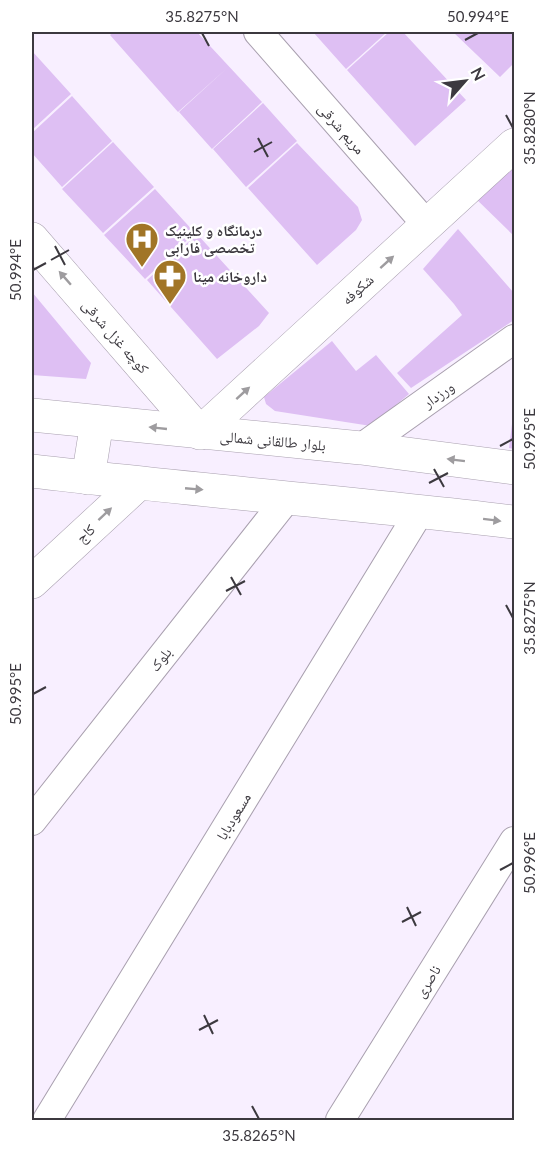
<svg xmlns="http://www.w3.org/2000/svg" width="546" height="1152" font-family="Lato,'Noto Naskh Arabic',sans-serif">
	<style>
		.building { fill: #debff3 }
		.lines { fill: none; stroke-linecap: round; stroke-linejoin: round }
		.street-casing { stroke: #a9a0af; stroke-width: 30 }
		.secondary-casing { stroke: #a9a0af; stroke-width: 34 }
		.primary-casing { stroke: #a9a0af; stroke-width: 34 }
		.street { stroke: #fff; stroke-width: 28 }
		.secondary { stroke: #fff; stroke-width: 33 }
		.primary { stroke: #fff; stroke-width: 33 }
		.oneway { fill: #9e9c9f }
		.ticks { fill: none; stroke: #3c393f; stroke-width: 2 }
		.labels { text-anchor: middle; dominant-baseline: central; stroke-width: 5; stroke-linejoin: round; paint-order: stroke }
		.street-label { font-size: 15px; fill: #3c393f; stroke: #fff }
		.poi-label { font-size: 15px; font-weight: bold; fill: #3c393f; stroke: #fff; text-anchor: start }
		.neatline { fill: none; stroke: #3c393f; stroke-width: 2 }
		.ticks-label { font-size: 15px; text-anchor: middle; fill: #3c393f }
	</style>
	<rect width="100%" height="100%" fill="#f8efff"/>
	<path class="building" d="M114 32H197L262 102 212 149 179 112 226 69 178 112 110 35Z
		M313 32H387L346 69Z
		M389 32H403L466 100 415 146 347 70Z
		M453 32H514V63L500 77Z
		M32 51 71 94 32 130Z
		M72 96 112 141 62 187 32 153V133Z
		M263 103 297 141 246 187 213 149Z
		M113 142 154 187 103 233 62 189Z
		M297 143 358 207 362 220 356 230 317 265 248 188Z
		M514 163V236L471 194Z
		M155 189 195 233 145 279 104 235Z
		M458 229 514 293V320L411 388 397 373 462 315 454 304 423 269Z
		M197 234 269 313 259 326 217 359 147 280Z
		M32 292 91 363 86 379 32 375Z
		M332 341 356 371 376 355 409 394 371 426 275 411 266 404 264 397Z
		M513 416H514V449L509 448Z"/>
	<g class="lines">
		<defs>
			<path id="street" d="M258 32 427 225
				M361 448 514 339
				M32 821 288 497
				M47 1120 420 511
				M340 1120 514 841"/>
			<path id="secondary" d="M32 239 200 433 514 145
				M88 478 97 422
				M32 582 138 484"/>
			<path id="primary" d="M32 415 361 448 514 468
				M32 471C192 490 354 503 514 522"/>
		</defs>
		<use href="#street" class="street-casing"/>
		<use href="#secondary" class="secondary-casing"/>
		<use href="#primary" class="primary-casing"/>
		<use href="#street" class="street"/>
		<use href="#secondary" class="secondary"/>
		<use href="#primary" class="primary"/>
	</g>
	<defs><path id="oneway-solid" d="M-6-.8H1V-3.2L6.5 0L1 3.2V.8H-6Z" transform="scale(1.5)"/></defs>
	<g class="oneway">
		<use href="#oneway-solid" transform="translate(387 262) rotate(-42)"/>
		<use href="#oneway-solid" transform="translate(65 278) rotate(-131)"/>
		<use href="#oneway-solid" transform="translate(243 393) rotate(-42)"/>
		<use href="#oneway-solid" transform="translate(158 428) rotate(-174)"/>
		<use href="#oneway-solid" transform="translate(456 460) rotate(-173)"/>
		<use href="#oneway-solid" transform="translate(194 489) rotate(5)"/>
		<use href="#oneway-solid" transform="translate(105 514) rotate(-43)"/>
		<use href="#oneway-solid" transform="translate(492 520) rotate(7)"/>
	</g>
	<path class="ticks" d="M202 33 209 46M465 40 478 33M506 115 513 128M258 138 268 157M254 152 272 142M55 246 65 265M51 260 69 250M33 270 46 263M500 446 513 439M434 469 444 487M429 483 448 473M231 577 241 595M226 591 245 581M506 605 513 618M33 694 46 687M500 870 513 863M407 907 416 926M402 922 421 912M204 1015 213 1034M199 1030 218 1020M252 1106 259 1119"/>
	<defs>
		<symbol id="hospital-pin" viewBox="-11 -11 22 30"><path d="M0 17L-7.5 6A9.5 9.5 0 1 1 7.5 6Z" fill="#a17526" stroke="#fff"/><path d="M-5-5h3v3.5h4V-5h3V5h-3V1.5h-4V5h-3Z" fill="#fff"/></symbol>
		<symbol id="pharmacy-pin" viewBox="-11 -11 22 30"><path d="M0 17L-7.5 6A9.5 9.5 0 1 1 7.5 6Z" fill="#a17526" stroke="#fff"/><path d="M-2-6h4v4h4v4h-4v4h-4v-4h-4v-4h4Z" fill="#fff"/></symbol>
	</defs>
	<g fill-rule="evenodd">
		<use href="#hospital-pin" x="123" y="220" width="38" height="52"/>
		<use href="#pharmacy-pin" x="151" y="257" width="38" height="52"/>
	</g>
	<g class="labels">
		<g class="street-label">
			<text transform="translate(342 128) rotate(49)">مریم شرقی</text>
			<text transform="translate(357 289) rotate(-42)">شکوفه</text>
			<text transform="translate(116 336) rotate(49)">کوچه غزل شرقی</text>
			<text transform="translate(438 394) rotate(-35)">ورزدار</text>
			<text transform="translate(273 440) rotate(5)">بلوار طالقانی شمالی</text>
			<text transform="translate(85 533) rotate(-43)">کاج</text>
			<text transform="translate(160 659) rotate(-52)">بلوک</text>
			<text transform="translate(233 816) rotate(-59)">مسعودبابا</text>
			<text transform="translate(427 981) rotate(-58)">ناصری</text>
		</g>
		<g class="poi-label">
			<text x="165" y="230">درمانگاه و کلینیک<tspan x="165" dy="17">تخصصی فارابی</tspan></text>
			<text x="193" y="276">داروخانه مینا</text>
		</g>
	</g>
	<rect width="546" height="1152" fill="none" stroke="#ffffff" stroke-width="66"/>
	<g transform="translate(465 81) rotate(62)" stroke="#ffffff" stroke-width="4.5" paint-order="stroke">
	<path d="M0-4.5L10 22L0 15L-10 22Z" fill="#3c393f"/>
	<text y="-9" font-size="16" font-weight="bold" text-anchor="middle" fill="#3c393f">N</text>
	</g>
	<rect x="33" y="33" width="480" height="1086" class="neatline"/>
	<g class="ticks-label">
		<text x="202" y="22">35.8275°N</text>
		<text x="478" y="22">50.994°E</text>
		<text transform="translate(530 128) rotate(-90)" y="5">35.8280°N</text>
		<text transform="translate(16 270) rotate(-90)" y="5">50.994°E</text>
		<text transform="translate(530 439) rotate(-90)" y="5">50.995°E</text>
		<text transform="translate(530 618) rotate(-90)" y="5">35.8275°N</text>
		<text transform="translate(16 694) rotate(-90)" y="5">50.995°E</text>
		<text transform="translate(530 863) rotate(-90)" y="5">50.996°E</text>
		<text x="259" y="1141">35.8265°N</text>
	</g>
</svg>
